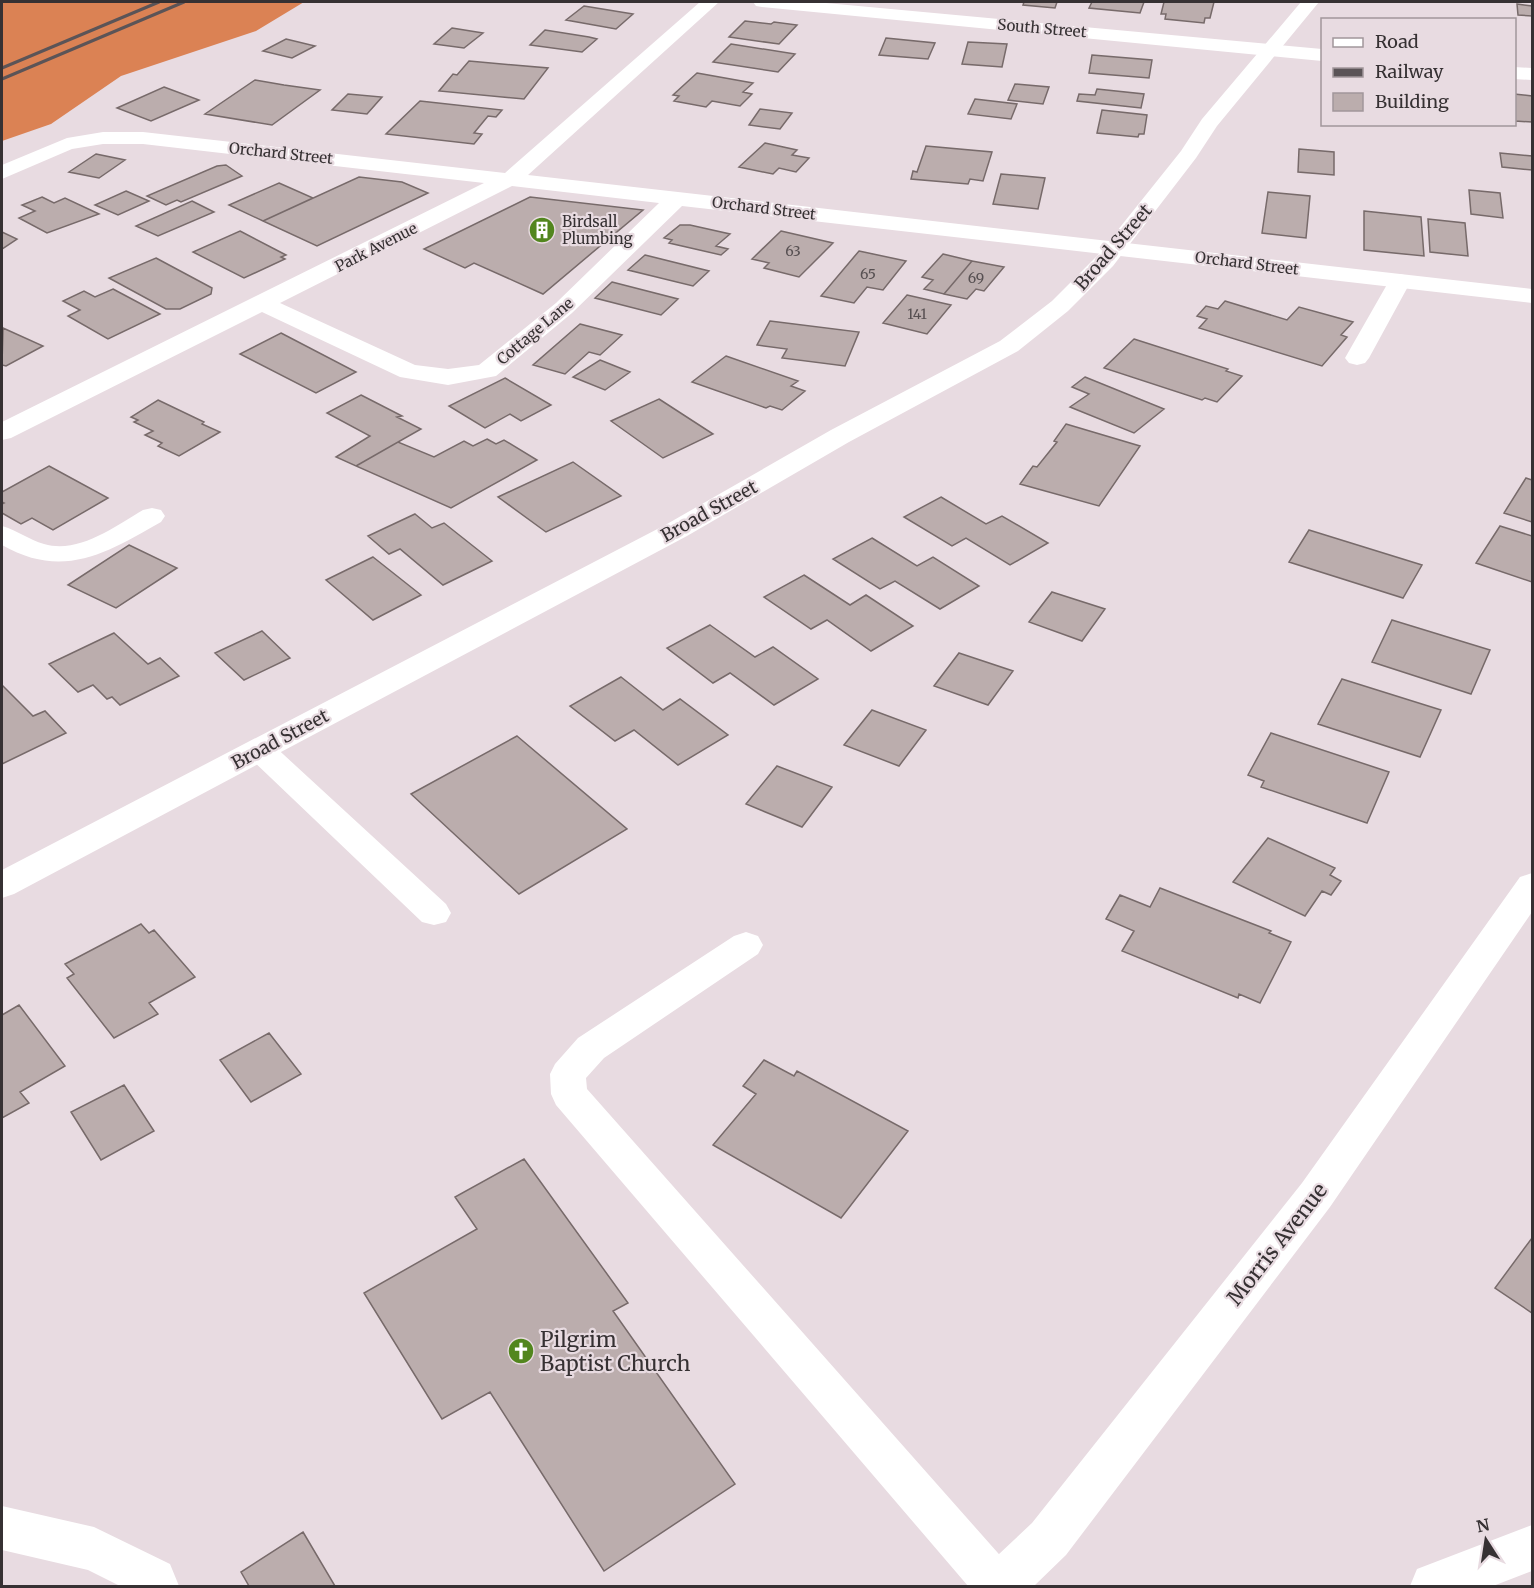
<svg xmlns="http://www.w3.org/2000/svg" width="1534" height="1588" font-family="Merriweather,serif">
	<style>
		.forest { fill: #db8254 }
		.building { fill: #bbadad; stroke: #776a6a; stroke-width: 1.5 }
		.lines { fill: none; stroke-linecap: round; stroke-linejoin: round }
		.lane { fill: #fff; fill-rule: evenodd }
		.street { fill: #fff; fill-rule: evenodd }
		.secondary { fill: #fff; fill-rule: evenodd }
		.primary { fill: #fff; fill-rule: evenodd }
		.rail { stroke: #5b5457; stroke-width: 3 }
		.labels { text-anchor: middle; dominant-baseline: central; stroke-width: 4.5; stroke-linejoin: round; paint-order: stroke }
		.far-number-label { font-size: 14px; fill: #575052 }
		.far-street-label { font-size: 15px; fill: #363133; stroke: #e8dbe1 }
		.far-poi-label { font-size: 15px; fill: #363133; stroke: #e8dbe1; text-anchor: start }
		.street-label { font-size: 18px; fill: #363133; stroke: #e8dbe1 }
		.near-street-label { font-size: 21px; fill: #363133; stroke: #e8dbe1 }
		.near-poi-label { font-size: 21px; fill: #363133; stroke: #e8dbe1; text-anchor: start }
	</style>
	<rect width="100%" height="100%" fill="#e8dbe1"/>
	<path class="forest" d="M2 2H304L256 31 121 76 51 124 2 141Z"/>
	<path class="building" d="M1024 2H1057L1055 8 1023 5Z
		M1092 2H1144L1140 13 1089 8Z
		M1164 2H1214L1210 18H1205L1204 23 1165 19 1166 14H1161Z
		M1517 4 1532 6V16L1518 15Z
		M584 6 633 14 616 29 566 20Z
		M745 21 771 24 774 22 797 25 779 44 729 37Z
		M452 28 483 33 464 48 434 44Z
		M545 30 589 37 597 39 582 52 530 45Z
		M886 38 935 43 928 59 879 55Z
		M286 39 315 46 292 58 263 51Z
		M968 42 1007 44 1002 67 962 64Z
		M731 44 795 54 778 72 713 62Z
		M1092 55 1152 60 1149 78 1089 73Z
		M469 61 548 68 524 99 439 91 453 74 457 75Z
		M697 73 753 83 743 92 752 94 740 106 712 101 706 107 674 101 679 96 673 95Z
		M255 80 284 85 320 90 272 125 205 114Z
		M1015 84 1049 87 1043 104 1008 100Z
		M164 87 199 100 151 121 117 108Z
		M1097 89 1144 94 1141 108 1077 101 1079 94 1095 95Z
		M348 94 382 97 367 114 332 110Z
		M1514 94 1532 96V122L1515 121Z
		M975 99 1017 104 1011 119 968 114Z
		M420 101 502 110 496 117 488 116 474 133 482 134 474 144 386 134Z
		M760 109 792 113 780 129 749 125Z
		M1102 110 1147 115 1144 134H1139L1138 137 1097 133Z
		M765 143 797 150 792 155 809 158 796 172 779 168 773 174 739 167Z
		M926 146 992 152 983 181 970 179 968 184 911 179 913 171 917 172Z
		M1299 149 1334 152V175L1298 172Z
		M1500 153 1532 156V170L1502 167Z
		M96 154 125 160 99 178 69 172Z
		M226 165 242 176 181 202 177 200 166 205 147 196 217 166Z
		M1001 174 1045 178 1038 209 993 204Z
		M359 177 402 182 428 193 317 246 263 221Z
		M279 183 313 198 263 221 229 205Z
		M1469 190 1500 193 1503 218 1471 214Z
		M126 191 149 201 118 215 95 205Z
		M1268 192 1310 196 1306 238 1262 233Z
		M42 197 54 203 65 198 99 214 47 233 19 218 35 211 22 205Z
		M530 197 643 210 543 294 474 263 465 268 424 249Z
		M192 201 214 212 158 236 136 226Z
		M1364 211 1421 217 1424 256 1364 250Z
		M1428 219 1465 223 1468 256 1430 252Z
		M680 225H690L730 234 716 246 728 249 721 255 669 243 672 240 664 238Z
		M240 231 286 255 281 257 285 259 244 278 193 252Z
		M781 231 833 243 799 277 764 268 769 263 752 259Z
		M2 232 17 239 2 249Z
		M859 251 906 261 883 290 867 287 854 303 821 296Z
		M943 254 972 261 944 294 924 289 933 280 922 277Z
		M645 255 709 271 693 286 628 270Z
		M156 258 212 288 211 294 180 309H166L109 278Z
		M972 261 1004 267 984 291 976 289 967 299 944 294Z
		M612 282 678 299 661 315 595 298Z
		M113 289 160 314 108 339 68 316 80 310 63 301 84 291 95 297Z
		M907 295 951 305 927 334 883 323Z
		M1225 301 1287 320 1299 307 1353 322 1341 335 1347 337 1322 366 1199 328 1207 319 1197 316 1206 306 1218 309Z
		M770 321 859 332 845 366 782 358 787 349 757 345Z
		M580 324 622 335 600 355 589 352 565 374 533 365Z
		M3 328 43 346 6 366 2 365Z
		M281 333 356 372 316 393 240 354Z
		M1134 339 1228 369 1226 371 1242 376 1217 402 1205 398 1202 400 1104 368Z
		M726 356 798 381 791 386 805 391 782 410 770 406 766 408 692 382Z
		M600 360 630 372 605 390 573 377Z
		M1085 377 1164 409 1134 433 1070 407 1089 394 1072 387Z
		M505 378 551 405 521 421 510 414 485 428 449 406Z
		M361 395 402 416 397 417 421 429 356 466 336 457 370 436 327 413Z
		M659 399 713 434 663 458 611 421Z
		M158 400 204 422 202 424 220 432 179 456 158 446 162 443 145 435 153 431 134 422 138 420 131 417Z
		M1066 424 1140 446 1099 506 1020 484 1033 466 1037 467 1057 442 1054 441Z
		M487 439 496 444 504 440 537 460 451 508 356 466 398 442 434 457 464 441 473 446Z
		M573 462 621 496 546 532 498 497Z
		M49 466 108 498 53 530 32 518 21 524 2 513V504L4 503 2 502V492Z
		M1526 478 1532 480V522L1504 513Z
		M941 497 986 524 1002 516 1048 543 1010 565 966 538 952 546 904 517Z
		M415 514 432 528 444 523 492 561 443 585 400 549 389 554 368 536Z
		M1500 526 1532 536V582L1476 563Z
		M1309 530 1422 565 1403 598 1289 562Z
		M872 538 917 566 933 557 979 586 940 609 895 581 880 589 833 559Z
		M129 545 177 568 116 608 68 585Z
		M373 557 421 595 373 620 326 580Z
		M804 575 850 605 866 595 913 626 871 651 827 620 811 629 764 597Z
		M1052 592 1105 609 1082 641 1029 622Z
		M1392 620 1490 650 1471 694 1372 662Z
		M710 625 755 657 773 647 818 679 774 705 730 673 713 683 667 648Z
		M262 631 290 658 244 680 215 653Z
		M114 633 148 664 160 658 179 676 120 705 112 697 107 699 93 685 78 692 49 664Z
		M959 653 1013 671 988 705 934 686Z
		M621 677 663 710 680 699 728 735 678 765 634 730 615 741 570 706Z
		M1342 679 1441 710 1420 757 1318 724Z
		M2 685 33 716 45 711 66 733 2 764Z
		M872 710 926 730 899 766 844 745Z
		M1271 733 1389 772 1367 823 1261 787 1264 781 1248 775Z
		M517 736 627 829 519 894 411 794Z
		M777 766 832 787 802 827 746 804Z
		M1268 838 1335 868 1330 875 1341 881 1331 895 1322 891 1305 916 1233 882Z
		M1160 888 1271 931 1269 933 1291 942 1260 1003 1239 994 1238 998 1122 951 1134 931 1106 919 1120 895 1150 907Z
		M141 924 149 933 154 930 195 977 149 1003 158 1014 114 1038 67 978 74 974 65 964Z
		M19 1005 65 1066 20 1092 29 1103 2 1118V1015Z
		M269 1033 301 1074 251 1102 220 1060Z
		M764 1060 794 1076 797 1071 908 1131 841 1218 713 1145 756 1094 743 1086Z
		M124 1085 154 1131 101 1160 71 1112Z
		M524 1159 628 1303 613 1311 735 1484 604 1571 490 1392 442 1419 364 1293 477 1229 455 1197Z
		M1532 1238V1313L1495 1288Z
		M303 1532 335 1586H249L241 1572Z"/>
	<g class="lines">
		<path class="lane" d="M1400 274 1408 276 1411 281 1369 358 1365 363 1357 365 1349 363 1345 358 1389 281 1392 276Z
			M152 508 161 510 165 516 161 522C107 553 63 580 2 545V526C17 530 29 540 44 544 79 554 114 527 143 510Z
			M260 740 271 743 446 904 451 913 446 922 434 925 422 922 249 757 245 750 249 743Z
			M746 932 758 936 763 945 758 954 604 1058 586 1078 587 1089 1013 1570 1020 1586H968L556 1105 551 1094 550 1074 555 1064 578 1038 734 936Z
			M2 1506 94 1527 170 1564 179 1586H120L88 1570 2 1550Z"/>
		<path class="street" d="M700 2H719L528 175 1532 289V303L682 206 572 313 496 376 448 385 400 377 262 312 11 438 2 440V422L484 183 143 144H103L72 149 2 179V165L67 138 103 132H143L505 173ZM512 186 659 203 556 303 479 365 448 369 415 365 280 303Z
			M753 2H815L1322 49V61L762 7 756 6Z
			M1514 67 1532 68V80L1514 79Z
			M1532 1525V1571L1493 1586H1410L1417 1569Z"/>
		<path class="secondary" d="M1301 2H1319L1217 126 1196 158 1113 266 1068 311 1018 351 849 442 687 536 14 894 2 898V870L667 524 831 430 1000 341 1052 301 1097 256 1181 151 1202 119Z"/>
		<path class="primary" d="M1532 873V912L1330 1207 1066 1555 1034 1586H976L983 1569 1032 1523 1302 1183 1520 877Z"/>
		<path class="rail" d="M2 68 159 2
			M2 79 184 2"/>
	</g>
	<defs>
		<symbol id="building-disc" viewBox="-11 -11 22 22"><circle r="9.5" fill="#52861e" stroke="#e8dbe1"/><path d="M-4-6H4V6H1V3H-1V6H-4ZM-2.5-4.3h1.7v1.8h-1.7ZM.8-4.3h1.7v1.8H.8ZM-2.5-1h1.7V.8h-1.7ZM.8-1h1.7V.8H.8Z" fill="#fff"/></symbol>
		<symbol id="church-disc" viewBox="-11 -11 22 22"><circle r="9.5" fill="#52861e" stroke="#e8dbe1"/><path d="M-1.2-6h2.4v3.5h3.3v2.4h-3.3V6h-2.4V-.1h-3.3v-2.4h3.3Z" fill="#fff"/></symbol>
	</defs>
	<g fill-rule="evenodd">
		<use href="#building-disc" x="527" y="215" width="30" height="30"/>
		<use href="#church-disc" x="506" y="1336" width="30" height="30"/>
	</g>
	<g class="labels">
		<g class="far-number-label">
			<text x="793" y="251">63</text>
			<text x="868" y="274">65</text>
			<text x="976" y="278">69</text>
			<text x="917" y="314">141</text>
		</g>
		<g class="far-street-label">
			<text transform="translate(1042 28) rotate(5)">South Street</text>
			<text transform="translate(281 153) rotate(6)">Orchard Street</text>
			<text transform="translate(764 208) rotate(7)">Orchard Street</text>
			<text transform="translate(376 247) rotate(-27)">Park Avenue</text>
			<text transform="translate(1247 263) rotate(7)">Orchard Street</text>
			<text transform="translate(535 331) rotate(-40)">Cottage Lane</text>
		</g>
		<g class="far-poi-label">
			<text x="562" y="221">Birdsall<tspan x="562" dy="17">Plumbing</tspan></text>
		</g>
		<g class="street-label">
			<text transform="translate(1113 247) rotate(-49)">Broad Street</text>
			<text transform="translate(709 511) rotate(-29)">Broad Street</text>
			<text transform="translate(280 739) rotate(-28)">Broad Street</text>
		</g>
		<g class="near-street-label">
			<text transform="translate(1277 1244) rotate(-52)">Morris Avenue</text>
		</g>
		<g class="near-poi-label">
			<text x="540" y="1339">Pilgrim<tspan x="540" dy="24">Baptist Church</tspan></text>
		</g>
	</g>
	<rect width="1534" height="1588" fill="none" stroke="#363133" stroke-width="6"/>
	<rect x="1321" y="18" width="195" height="108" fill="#e8dbe1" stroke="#a1979b" stroke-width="1.5"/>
	<rect x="1333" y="38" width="30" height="9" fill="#ffffff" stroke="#a1979b" stroke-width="1.5"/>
	<text x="1375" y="48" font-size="18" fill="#363133">Road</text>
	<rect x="1333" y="68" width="30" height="9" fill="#5b5457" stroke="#a1979b" stroke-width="1.5"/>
	<text x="1375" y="78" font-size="18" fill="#363133">Railway</text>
	<rect x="1333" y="93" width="30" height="18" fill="#bbadad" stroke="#a1979b" stroke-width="1.5"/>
	<text x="1375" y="108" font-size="18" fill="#363133">Building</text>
	<g transform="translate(1486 1540) rotate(348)" stroke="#e8dbe1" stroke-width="4.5" paint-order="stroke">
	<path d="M0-4.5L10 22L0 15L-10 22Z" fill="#363133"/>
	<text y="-9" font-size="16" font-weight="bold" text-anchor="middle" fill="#363133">N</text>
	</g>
</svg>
